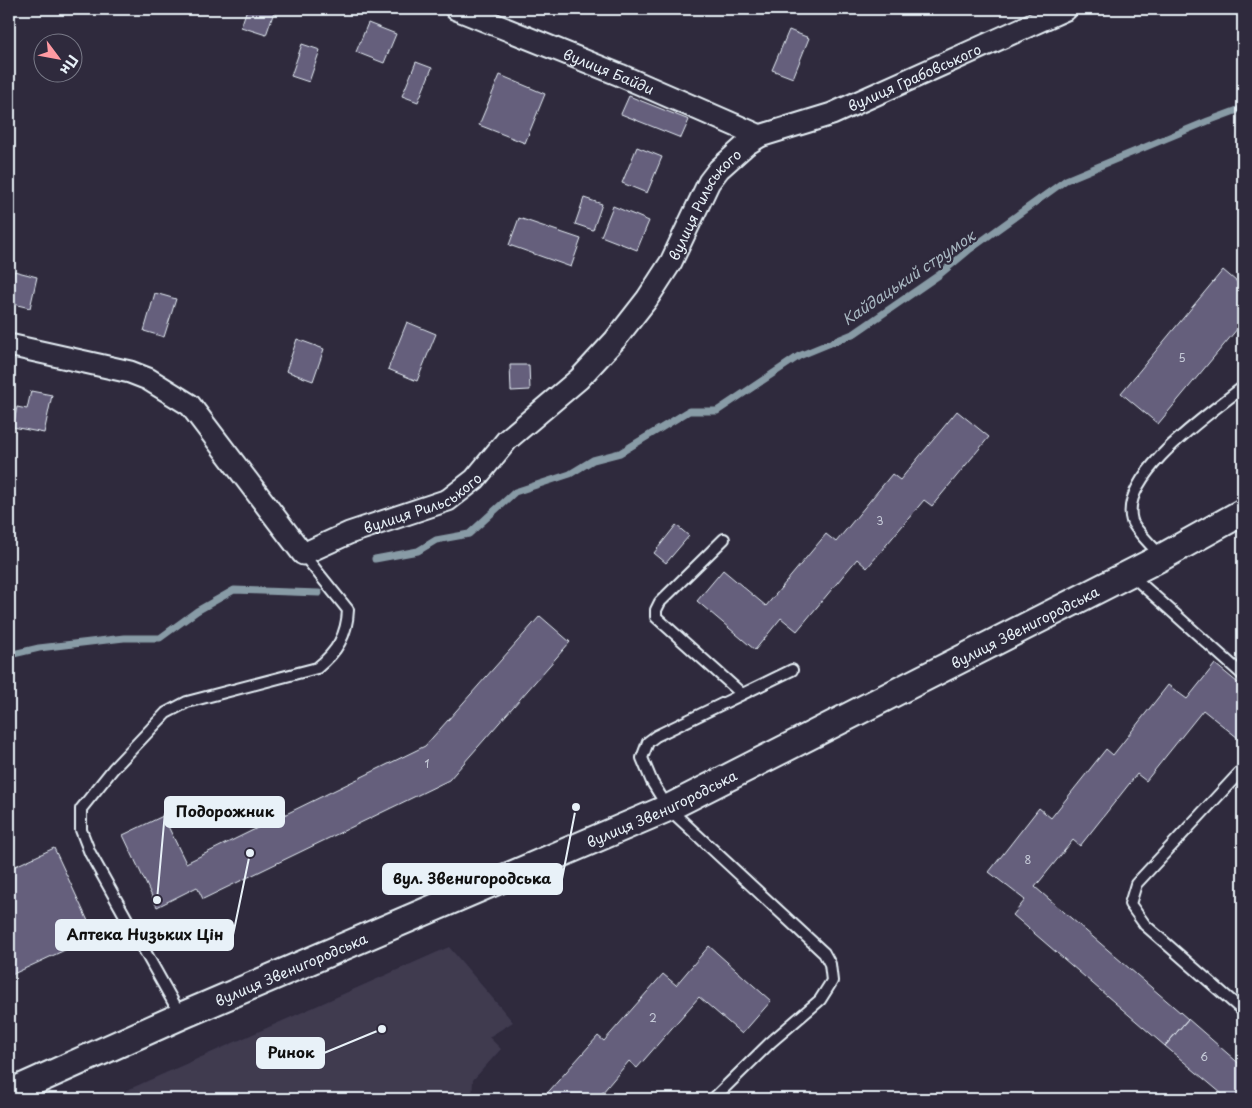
<svg xmlns="http://www.w3.org/2000/svg" width="1252" height="1108" font-family="'Playpen Sans',sans-serif">
	<style>
		.built { fill: #3f3a50 }
		.lines { fill: none; stroke-linecap: round; stroke-linejoin: round }
		.stream { stroke: #889ba6; stroke-width: 7 }
		.building { fill: #655e7c; stroke: #e8f1f8 }
		.service-casing { stroke: #e8f1f8; stroke-width: 14 }
		.minor-casing { stroke: #e8f1f8; stroke-width: 25 }
		.tertiary-casing { stroke: #e8f1f8; stroke-width: 30 }
		.service { stroke: #2f2a3d; stroke-width: 10 }
		.minor { stroke: #2f2a3d; stroke-width: 21 }
		.tertiary { stroke: #2f2a3d; stroke-width: 26 }
		.labels { text-anchor: middle; dominant-baseline: central; stroke-width: 4.5; stroke-linejoin: round; paint-order: stroke }
		.number-label { font-size: 11px; fill: #c7ccd9 }
		.street-label { font-size: 14px; fill: #e8f1f8; stroke: #2f2a3d }
		.water-label { font-size: 15px; font-style: italic; fill: #a8b7c1; stroke: #2f2a3d }
		.leader { fill: none; stroke: #e8f1f8; stroke-width: 2 }
		.callout-dot { fill: #e8f1f8; stroke: #2f2a3d; stroke-width: 2 }
		.callout { fill: #e8f1f8; stroke: #e8f1f8; stroke-width: 2 }
		.callout-label { font-size: 15px; text-anchor: middle; font-weight: bold; fill: #111 }
	</style>
	<rect width="100%" height="100%" fill="#2f2a3d"/>
	<filter id="ink" filterUnits="userSpaceOnUse"><feTurbulence type="fractalNoise" baseFrequency=".02" numOctaves="2"/><feDisplacementMap in="SourceGraphic" scale="10" xChannelSelector="R" yChannelSelector="G"/><feConvolveMatrix kernelMatrix="1 2 1 2 8 2 1 2 1" color-interpolation-filters="sRGB"/></filter>
	<g filter="url(#ink)">
		<path class="built" d="M449 947 513 1022 489 1037 501 1049 473 1080 472 1099H107Z"/>
		<g class="lines">
			<path class="stream" d="M375 559 418 551 436 540 469 534 515 492 570 474 593 460 620 453 689 411H717L799 356 855 333 939 275 969 250 1066 180 1208 121 1243 108
				M9 655 39 648 124 638H160L197 611 234 590 319 593"/>
		</g>
		<path class="building" d="M247 9H275L266 35 241 27Z
			M368 23 396 34 384 63 356 52Z
			M789 30 809 38 793 78 772 70Z
			M302 44 320 50 309 82 291 76Z
			M416 62 432 68 418 102 402 96Z
			M500 75 545 94 525 143 479 125Z
			M629 96 689 120 681 138 621 114Z
			M637 147 662 157 647 193 622 183Z
			M584 198 602 204 593 230 575 224Z
			M613 206 649 221 637 250 601 236Z
			M519 218 581 239 571 267 509 245Z
			M1223 270 1243 287V322L1158 424 1121 393Z
			M14 271 37 277 30 308 9 303Z
			M155 293 176 299 164 337 144 331Z
			M407 322 436 334 417 381 388 369Z
			M297 339 324 349 313 381 286 371Z
			M510 365H529L530 390 511 391Z
			M31 391 52 395 44 433 13 427 17 407 27 409Z
			M957 411 989 437 932 506 924 500 867 568 857 559 797 631 781 618 755 650 697 601 723 570 766 606 826 534 836 542 892 474 900 480Z
			M676 525 689 536 666 563 654 553Z
			M540 616 570 642 449 780 203 899 197 887 157 907 123 835 163 816 186 863 425 746Z
			M1215 664 1243 687V742L1203 710 1146 781 1137 774 1080 846 1073 840 1035 887 1188 1019 1165 1046 1013 915 1025 900 989 872 1039 808 1051 818 1106 749 1113 755 1168 685 1187 699Z
			M54 848 95 936 9 976V869Z
			M709 946 771 1001 742 1034 699 997 637 1068 629 1061 597 1099H542L598 1036 604 1041 663 974 676 985Z
			M1188 1019 1243 1067V1099H1228L1165 1046Z"/>
		<g class="lines">
			<defs>
				<path id="service" d="M724 539 660 602 656 610V617L742 694
					M1161 556C1154 548 1135 530 1132 521 1118 475 1212 412 1243 387
					M1130 574 1243 675
					M1243 769 1136 884 1130 904 1145 925 1243 1011
					M181 1016 90 853 81 830V809L113 769 166 713 187 702 317 668C337 652 347 635 348 610L303 554
					M713 1099 771 1042 820 1000 832 981 830 964 824 953 668 808 652 782 642 758 648 742 656 736 792 670"/>
				<g id="minor">
					<path id="s1" d="M456 9 620 75 760 136"/>
					<path id="s2" d="M9 345 130 372 148 379 190 405 303 554 349 533 448 500 475 479 507 440 579 379 615 340 647 299 671 262 709 182 719 169 747 144 760 136 832 114 1066 9"/>
				</g>
				<g id="tertiary">
					<path id="s3" d="M9 1093 181 1016 668 808 1162 557 1243 512"/>
				</g>
			</defs>
			<use href="#service" class="service-casing"/>
			<use href="#minor" class="minor-casing"/>
			<use href="#tertiary" class="tertiary-casing"/>
			<use href="#service" class="service"/>
			<use href="#minor" class="minor"/>
			<use href="#tertiary" class="tertiary"/>
		</g>
	</g>
	<g class="labels">
		<g class="number-label">
			<text x="1182" y="357">5</text>
			<text x="880" y="520">3</text>
			<text x="427" y="763">1</text>
			<text x="1028" y="859">8</text>
			<text x="653" y="1017">2</text>
			<text x="1204" y="1056">6</text>
		</g>
		<g class="street-label">
			<text stroke="none"><textPath href="#s1" startOffset="165">вулиця Байди</textPath></text>
			<text stroke="none"><textPath href="#s2" startOffset="1186">вулиця Грабовського</textPath></text>
			<text stroke="none"><textPath href="#s2" startOffset="930">вулиця Рильського</textPath></text>
			<text stroke="none"><textPath href="#s2" startOffset="510">вулиця Рильського</textPath></text>
			<text stroke="none"><textPath href="#s3" startOffset="1118">вулиця Звенигородська</textPath></text>
			<text stroke="none"><textPath href="#s3" startOffset="712">вулиця Звенигородська</textPath></text>
			<text stroke="none"><textPath href="#s3" startOffset="308">вулиця Звенигородська</textPath></text>
		</g>
		<g class="water-label">
			<text transform="translate(908 277) rotate(-34)">Кайдацький струмок</text>
		</g>
	</g>
	<path class="leader" d="M157 900L165 812M576 807L562 879M250 853L233 935M382 1029L324 1053"/>
	<g class="callout-dot">
		<circle cx="157" cy="900" r="5"/>
		<circle cx="576" cy="807" r="5"/>
		<circle cx="250" cy="853" r="5"/>
		<circle cx="382" cy="1029" r="5"/>
	</g>
	<g class="callout">
		<rect x="165" y="797" width="119" height="30" rx="5"/>
		<rect x="383" y="864" width="179" height="30" rx="5"/>
		<rect x="56" y="920" width="177" height="30" rx="5"/>
		<rect x="257" y="1038" width="67" height="30" rx="5"/>
	</g>
	<g class="callout-label">
		<text x="225" y="817">Подорожник</text>
		<text x="472" y="884">вул. Звенигородська</text>
		<text x="145" y="940">Аптека Низьких Цін</text>
		<text x="291" y="1058">Ринок</text>
	</g>
	<rect width="1252" height="1108" fill="none" stroke="#2f2a3d" stroke-width="30"/>
	<rect x="15" y="15" width="1222" height="1078" fill="none" stroke="#e8f1f8" stroke-width="2" filter="url(#ink)"/>
	<g transform="translate(58 58) rotate(122)"><circle r="24" fill="#2f2a3d" stroke="#797a88"/>
	<path d="M0-4L9 19L0 12L-9 19Z" fill="#ff9aa2"/>
	<text y="-8" font-size="14" font-weight="bold" text-anchor="middle" fill="#e8f1f8">Пн</text>
	</g>
</svg>
